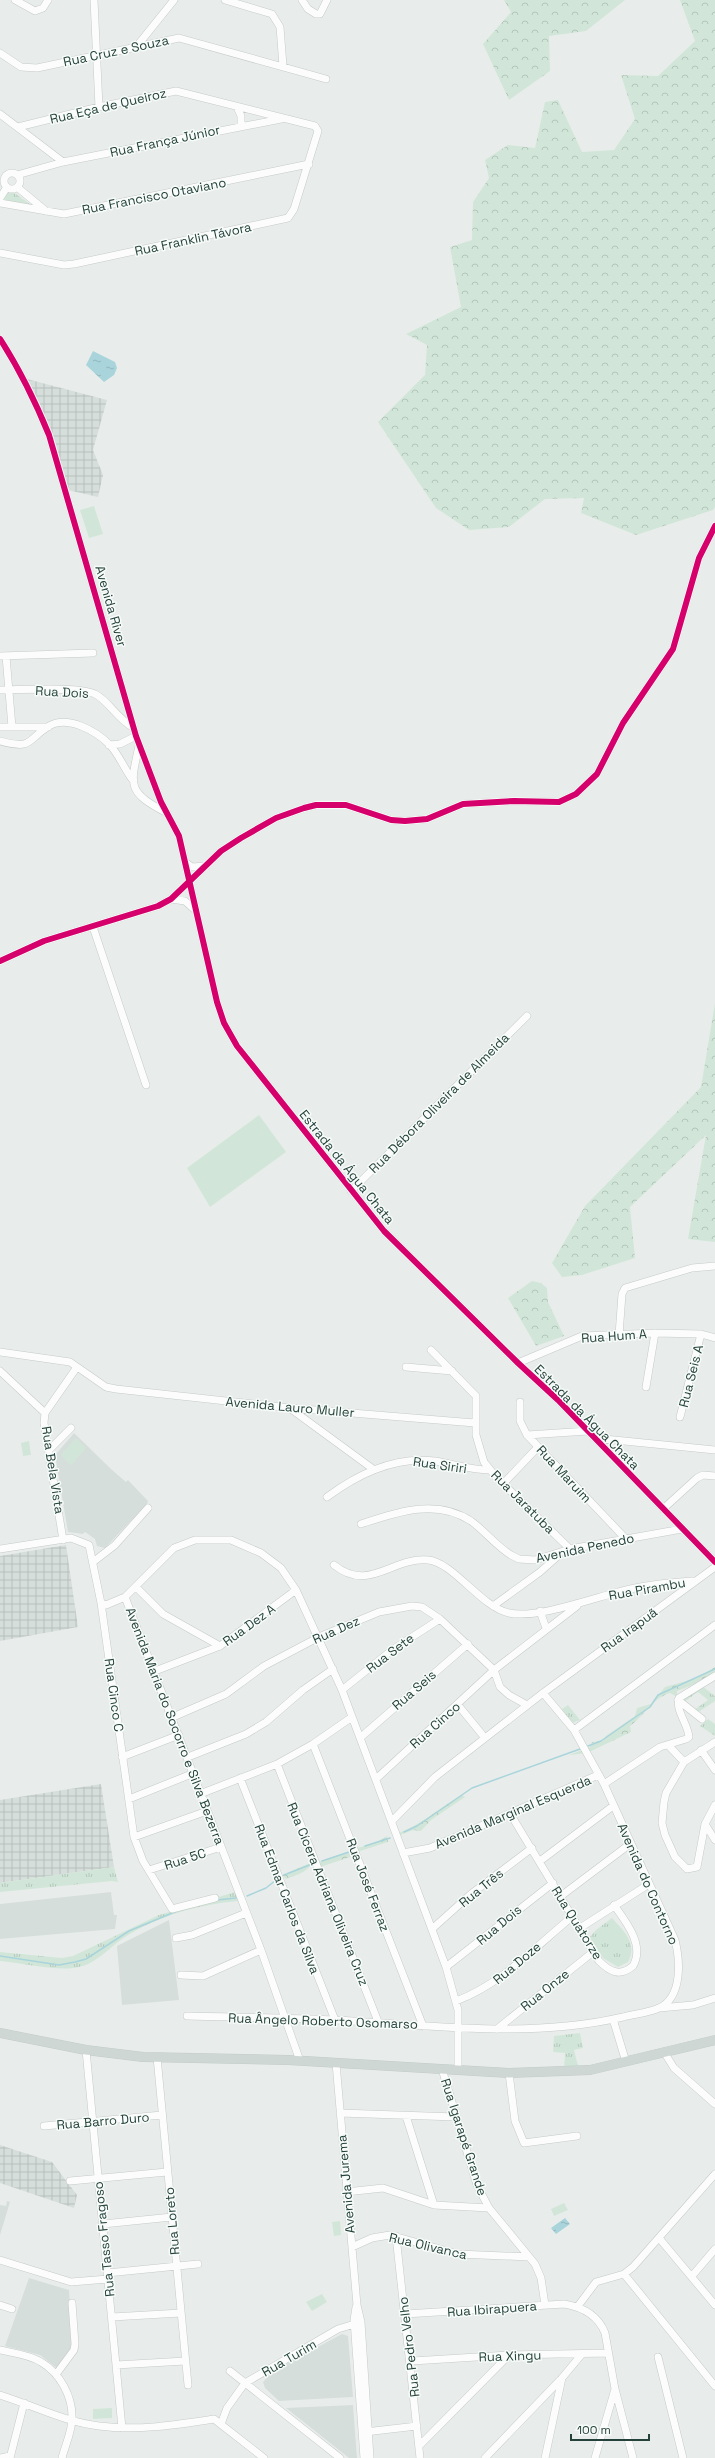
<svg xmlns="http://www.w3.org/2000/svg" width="715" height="2458" font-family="'Space Grotesk',sans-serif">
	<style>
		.built { fill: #d6dedb }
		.industrial { fill: url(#industrial-grid) }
		.grass { fill: url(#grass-tufts) }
		.forest { fill: url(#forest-crowns) }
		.pitch { fill: #d1e6d8 }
		.water { fill: url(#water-ripples) }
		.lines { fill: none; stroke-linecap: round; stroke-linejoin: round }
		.stream { stroke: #a9d4db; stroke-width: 1.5 }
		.minor-casing { stroke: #c5cac8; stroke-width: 8 }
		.major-casing { stroke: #c3ccc9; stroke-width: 10 }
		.minor { stroke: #fcfcfc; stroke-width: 7 }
		.major { stroke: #cfd7d5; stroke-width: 9 }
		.cycleway-casing { stroke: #f7fbf9; stroke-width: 8 }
		.cycleway { stroke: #d6006c; stroke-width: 6 }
		.labels { text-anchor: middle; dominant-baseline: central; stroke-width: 3; stroke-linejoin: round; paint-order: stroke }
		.street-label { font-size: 13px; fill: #24423a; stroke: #f7fbf9 }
	</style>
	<defs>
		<pattern id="industrial-grid" width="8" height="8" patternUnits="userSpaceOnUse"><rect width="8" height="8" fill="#d6dedb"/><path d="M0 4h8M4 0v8" fill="none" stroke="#b8c0bd"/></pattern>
		<pattern id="grass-tufts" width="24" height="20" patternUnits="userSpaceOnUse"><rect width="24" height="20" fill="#d1e6d8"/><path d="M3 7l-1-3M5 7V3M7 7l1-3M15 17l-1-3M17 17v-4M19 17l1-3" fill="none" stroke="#b3c6ba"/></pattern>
		<pattern id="forest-crowns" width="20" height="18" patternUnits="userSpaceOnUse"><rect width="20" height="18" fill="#d1e6d8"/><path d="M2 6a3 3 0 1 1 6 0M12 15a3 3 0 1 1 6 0" fill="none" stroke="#b3c6ba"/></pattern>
		<pattern id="water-ripples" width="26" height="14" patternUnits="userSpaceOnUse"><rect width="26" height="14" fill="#a9d4db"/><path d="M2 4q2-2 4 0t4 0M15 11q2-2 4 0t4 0" fill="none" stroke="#91b7bd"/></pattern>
	</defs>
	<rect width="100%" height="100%" fill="#e8edeb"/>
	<path class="built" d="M74 1433 111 1469 126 1482 128 1480 148 1501 147 1504 105 1548 97 1546 95 1539 85 1532 83 1534 68 1532 55 1455Z
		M111 1892 114 1915H117L115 1929 0 1939V1904Z
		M169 1920 179 2000 122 2005 117 1946Z
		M7 2201 10 2202 0 2235V2205L6 2206Z
		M29 2278 69 2290 73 2350 58 2369 40 2355 5 2346Z
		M342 2334 348 2336 353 2397 279 2401 265 2388 263 2382 273 2371Z
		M353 2405 357 2458H349L286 2408Z"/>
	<path class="industrial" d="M27 379 107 400 93 450 103 475 98 497 68 490 49 429Z
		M66 1545 78 1627 0 1641V1556Z
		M101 1784 114 1867 0 1883V1800Z
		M0 2145 52 2162 77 2195 74 2208 0 2183Z"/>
	<path class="grass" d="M9 189 34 207 3 202Z
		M702 1686 715 1696V1701L697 1713 694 1710 708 1700 698 1692 684 1702 683 1699Z
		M568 1705 580 1720 572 1723 562 1709Z
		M708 1719 715 1724V1736L700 1726Z
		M114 1867 118 1882 112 1881 0 1892V1883Z
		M235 1892 238 1901C201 1904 157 1916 125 1937 111 1946 96 1964 79 1967 58 1972 22 1963 0 1961V1952L62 1958 73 1956 159 1915Z
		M612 1918C624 1931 638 1944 628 1962L618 1967 603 1958 589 1938 596 1930Z
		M580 2033 583 2048 574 2050 578 2066 564 2069 565 2053 553 2052 554 2036Z"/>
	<path class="forest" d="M504 0H625L586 31 549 36 550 71 509 100 483 44 511 12Z
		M680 0H715V507L713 510 636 535 581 513 584 498 545 499 509 527 469 530 436 508 378 422 425 375 427 345 406 334 461 307 450 247 472 240 473 202 489 178 485 160 508 145 535 148 545 102 558 100 582 152 614 150 635 119 621 75 658 76 695 41Z
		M715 1003V1242L688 1239 706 1135 630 1207 635 1258 582 1275 562 1277 552 1263 585 1206 701 1087Z
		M532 1281 541 1283 547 1288 548 1302 564 1336 536 1346 508 1298Z
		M715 1667V1674L703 1681 677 1691V1697L670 1693C653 1698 644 1716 630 1726L631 1732 587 1753 569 1755 590 1747 592 1742 603 1741 606 1736 635 1716 637 1708 651 1704 665 1687 697 1678Z
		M462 1795 465 1797 431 1820 421 1831 413 1830 400 1835 399 1833C422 1824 440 1807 462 1795Z
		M387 1836 388 1842 357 1852V1848L373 1844Z
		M350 1851V1857L320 1867 319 1862Z
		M308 1864 311 1865C305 1873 294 1876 286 1879L282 1875Z"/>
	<path class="pitch" d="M94 506 103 534 89 538 80 510Z
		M259 1115 286 1152 210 1207 187 1168Z
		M76 1438 86 1448 71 1465 61 1455Z
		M29 1441 31 1455 23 1456 21 1443Z
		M615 1923 626 1940 615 1948 604 1931Z
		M564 2203 568 2210 554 2216 551 2209Z
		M340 2221 341 2235 334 2236 332 2222Z
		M322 2294 327 2302 312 2311 306 2302Z
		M112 2408V2418L93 2419V2409Z"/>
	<path class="water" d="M93 351 115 362 117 368 114 375 104 382 86 365Z
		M565 2218 570 2224 556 2234 551 2228Z"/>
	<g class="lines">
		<path class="stream" d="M588 1746 601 1741 650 1707 658 1695 715 1669
			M404 1832 417 1826 472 1788 580 1749
			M365 1846 390 1838
			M322 1861 352 1851
			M284 1875 312 1864
			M247 1896 266 1888 276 1880
			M217 1900 236 1898
			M0 1956 59 1965 75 1962 86 1959 129 1931 177 1911"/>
		<defs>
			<path id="minor" d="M15 0 35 11 43 8 48 0
				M94 0 99 107
				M225 0 272 14 280 27 283 66
				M302 0 308 9 316 14H320L327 0
				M137 46 174 0
				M0 53 21 67 37 68 179 38 326 79
				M237 107 241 116V126
				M0 114 63 162
				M4 181a8 8 0 1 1 16 0a8 8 0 1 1-16 0Z
				M17 175 63 162 281 119
				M17 187 46 211
				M0 198 7 187
				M0 203 64 214 309 164
				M0 253 64 265 74 264 288 218 294 209 318 131 315 126 176 91 99 107 18 127
				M0 339C20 370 35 401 49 435L136 736 161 802 179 836 217 1002 224 1023 237 1046 384 1231 518 1363 558 1400 715 1562
				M0 656 93 653
				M6 656 12 727
				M0 690C20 690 80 686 95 694 109 701 117 719 134 728
				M0 727H48
				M0 741C34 750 26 740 49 726 68 715 96 731 110 745 119 755 124 768 132 779
				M109 745 120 744 136 736
				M139 746C130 786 127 792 167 813
				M185 862 192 867 206 866
				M171 899 185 901 195 910
				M93 927 146 1085
				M0 961 44 941 158 906 171 899 221 851 241 838 276 818 304 808 316 805H346L391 820 405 821 427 819 463 804 514 801 559 802 576 794 597 774 623 723 673 649 699 558 715 526
				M351 1191 527 1016
				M619 1335 622 1294 625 1288 692 1268 715 1266
				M431 1350 476 1396V1435L484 1462 496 1477 570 1549
				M0 1352 70 1362 106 1387 116 1389 290 1408 475 1423
				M518 1363 582 1336 655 1333 701 1334 715 1338
				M406 1367 452 1371
				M0 1371 45 1413
				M646 1387 655 1333
				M520 1402V1421L527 1435 625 1538
				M291 1409 373 1469
				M680 1417 701 1334
				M527 1435 588 1431
				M594 1438 715 1450
				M49 1450 71 1428
				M503 1484 538 1447
				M327 1497C359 1473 395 1456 435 1461 453 1464 471 1470 489 1470
				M663 1509 697 1478 703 1475 715 1476
				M361 1524C397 1512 436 1498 471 1521 485 1531 496 1546 511 1555L519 1559 535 1560 570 1549 682 1529
				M63 1540 44 1423 45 1413 77 1367
				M0 1549 71 1538 89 1545 101 1603 134 1837 143 1861 172 1909 215 1898
				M93 1562 115 1545 148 1508
				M334 1565C369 1593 392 1557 428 1560 453 1562 481 1607 509 1613 535 1619 591 1599 618 1592 642 1585 668 1583 693 1581
				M136 1587 163 1614 220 1646
				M125 1597 261 1950 300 2061
				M101 1603 106 1605 125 1597 174 1548 195 1540H231L261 1553 281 1568 296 1590 342 1690 446 1967 458 2010V2070
				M493 1606 540 1572 559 1555
				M540 1611 546 1628
				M155 1671 220 1646 296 1590
				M342 1690 392 1650 440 1619
				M678 1700 702 1719
				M458 1705 485 1738
				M173 1717 226 1694 264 1666 319 1637 379 1612 412 1606 422 1607 440 1619 494 1670 500 1687 509 1695 527 1705
				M574 1730 715 1625
				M361 1737 468 1644
				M715 1742 684 1762 666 1793 664 1802 662 1823 665 1835 675 1857 687 1869 697 1867 705 1824 715 1805
				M313 1744 423 2026
				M669 1746 684 1762
				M701 1750 715 1770
				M122 1757 179 1735
				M188 1757 246 1734 266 1722 303 1690 333 1669
				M277 1764 379 2024
				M240 1778 335 2020
				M376 1779 494 1670 577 1606
				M604 1784 660 1747 686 1739 689 1737C688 1724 675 1710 679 1698L715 1676
				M200 1794 277 1764 313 1744 352 1717
				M129 1799 194 1773
				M511 1815 599 1961C610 1972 620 1977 633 1966 645 1945 626 1922 614 1905
				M392 1821 435 1777 543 1693 715 1567
				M705 1824 715 1840
				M134 1837 207 1811
				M403 1853 430 1848 598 1775
				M540 1861 613 1806
				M149 1870 221 1847
				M561 1896 630 1844
				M580 1928 649 1884
				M432 1929 471 1894 532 1848
				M176 1938 192 1935 246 1913
				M446 1967 553 1883
				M181 1975 203 1976 261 1950
				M456 2001C502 1984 536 1946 573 1916
				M659 2008 693 2005 715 1998
				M187 2016C236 2017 285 2018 335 2020 431 2025 528 2039 623 2017 634 2014 648 2013 659 2008 683 1997 680 1960 675 1940L604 1784 574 1730 543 1693
				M613 2019 626 2062
				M497 2029 593 1952
				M86 2050 122 2428
				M664 2052 674 2068 715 2104
				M157 2057 188 2385
				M336 2063 357 2305 361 2322 370 2458
				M442 2069 477 2185 489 2208 535 2264 541 2278 545 2305
				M509 2073 515 2121 524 2143 577 2136
				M340 2113 456 2117
				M406 2116 434 2205
				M44 2126 162 2115
				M70 2181 167 2172
				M346 2192 383 2188 434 2205 489 2208
				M103 2224 172 2217
				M396 2236 420 2458
				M659 2238 715 2305
				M352 2247 372 2238 390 2235 458 2254 529 2257
				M0 2260 71 2282 108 2279
				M107 2273 198 2264
				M624 2274 715 2386
				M692 2276 715 2249
				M0 2305 12 2309
				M578 2306 596 2282 624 2274 633 2267 715 2174
				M356 2307 354 2320 364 2458
				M405 2314 564 2304C582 2307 598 2315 605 2333L615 2389 633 2458
				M112 2317 181 2313
				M0 2350C13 2353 30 2355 41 2362 60 2373 73 2397 72 2419 72 2431 65 2446 62 2458
				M658 2357 683 2458
				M412 2361 509 2355 608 2353
				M116 2365 185 2361
				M230 2371 340 2458
				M57 2373 74 2350 75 2344 72 2303
				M0 2395C32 2405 65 2422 99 2426 137 2431 176 2425 214 2419L264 2458
				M221 2424 227 2408 245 2383 338 2329 361 2322
				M365 2432 417 2426
				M420 2445 509 2355
				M0 2458 10 2456
				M10 2458 24 2403
				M485 2458 562 2378 582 2354
				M545 2458 562 2378
				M595 2458 615 2389"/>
			<path id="major" d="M0 2033 86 2050 143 2057 288 2060 509 2073 590 2070 715 2040"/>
		</defs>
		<use href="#minor" class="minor-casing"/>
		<use href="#major" class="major-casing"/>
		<use href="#minor" class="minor"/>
		<use href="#major" class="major"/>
		<defs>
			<path id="cycleway" d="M0 339C20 370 35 401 49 435L136 736 161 802 179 836 217 1002 224 1023 237 1046 384 1231 518 1363 558 1400 715 1562
				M0 961 44 941 158 906 171 899 221 851 241 838 276 818 304 808 316 805H346L391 820 405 821 427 819 463 804 514 801 559 802 576 794 597 774 623 723 673 649 699 558 715 526"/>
		</defs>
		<use href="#cycleway" class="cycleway-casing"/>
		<use href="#cycleway" class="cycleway"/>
	</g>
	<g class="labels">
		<g class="street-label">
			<text transform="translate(116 51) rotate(-12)">Rua Cruz e Souza</text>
			<text transform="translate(108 106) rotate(-13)">Rua Eça de Queiroz</text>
			<text transform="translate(165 141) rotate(-12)">Rua França Júnior</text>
			<text transform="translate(154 196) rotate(-11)">Rua Francisco Otaviano</text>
			<text transform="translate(193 239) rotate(-12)">Rua Franklin Távora</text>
			<text transform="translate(111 606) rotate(74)">Avenida River</text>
			<text transform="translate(62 692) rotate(3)">Rua Dois</text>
			<text transform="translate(439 1103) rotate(-45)">Rua Débora Oliveira de Almeida</text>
			<text transform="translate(347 1167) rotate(51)">Estrada da Água Chata</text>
			<text transform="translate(614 1336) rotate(-4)">Rua Hum A</text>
			<text transform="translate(691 1376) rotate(-76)">Rua Seis A</text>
			<text transform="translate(290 1407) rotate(5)">Avenida Lauro Muller</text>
			<text transform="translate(587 1417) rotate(45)">Estrada da Água Chata</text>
			<text transform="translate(440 1465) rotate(8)">Rua Siriri</text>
			<text transform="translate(53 1470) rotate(81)">Rua Bela Vista</text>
			<text transform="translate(564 1474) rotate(47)">Rua Maruim</text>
			<text transform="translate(523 1502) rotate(45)">Rua Jaratuba</text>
			<text transform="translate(585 1548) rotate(-12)">Avenida Penedo</text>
			<text transform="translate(647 1589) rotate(-10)">Rua Pirambu</text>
			<text transform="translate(249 1625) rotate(-36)">Rua Dez A</text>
			<text transform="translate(336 1630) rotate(-24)">Rua Dez</text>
			<text transform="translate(629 1630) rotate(-36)">Rua Irapuã</text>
			<text transform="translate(390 1653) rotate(-37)">Rua Sete</text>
			<text transform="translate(414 1690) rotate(-41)">Rua Seis</text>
			<text transform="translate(114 1695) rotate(82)">Rua Cinco C</text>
			<text transform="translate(435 1725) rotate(-42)">Rua Cinco</text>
			<text transform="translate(175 1726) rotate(69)">Avenida Maria do Socorro e Silva Bezerra</text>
			<text transform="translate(513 1812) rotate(-23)">Avenida Marginal Esquerda</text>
			<text transform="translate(185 1859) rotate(-18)">Rua 5C</text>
			<text transform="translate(648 1884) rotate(66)">Avenida do Contorno</text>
			<text transform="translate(368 1885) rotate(69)">Rua José Ferraz</text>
			<text transform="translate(481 1888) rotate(-39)">Rua Três</text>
			<text transform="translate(328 1894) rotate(68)">Rua Cícera Adriana Oliveira Cruz</text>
			<text transform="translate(287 1899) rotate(69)">Rua Edmar Carlos da Silva</text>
			<text transform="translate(577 1923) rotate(58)">Rua Quatorze</text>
			<text transform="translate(499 1925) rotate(-40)">Rua Dois</text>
			<text transform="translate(517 1963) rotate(-40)">Rua Doze</text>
			<text transform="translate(545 1990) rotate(-39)">Rua Onze</text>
			<text transform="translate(323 2021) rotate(2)">Rua Ângelo Roberto Osomarso</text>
			<text transform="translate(103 2121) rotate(-5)">Rua Barro Duro</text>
			<text transform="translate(464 2137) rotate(72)">Rua Igarapé Grande</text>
			<text transform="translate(346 2184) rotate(-95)">Avenida Jurema</text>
			<text transform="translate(172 2221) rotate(-95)">Rua Loreto</text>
			<text transform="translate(104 2239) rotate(-96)">Rua Tasso Fragoso</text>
			<text transform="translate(428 2246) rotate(13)">Rua Olivanca</text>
			<text transform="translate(492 2309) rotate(-4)">Rua Ibirapuera</text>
			<text transform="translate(409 2347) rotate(-97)">Rua Pedro Velho</text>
			<text transform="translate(510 2356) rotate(-2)">Rua Xingu</text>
			<text transform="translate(289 2358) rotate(-30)">Rua Turim</text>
		</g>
	</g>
	<path d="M571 2434v6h78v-6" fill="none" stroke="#24423a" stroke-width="2"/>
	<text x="577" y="2434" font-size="12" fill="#24423a" stroke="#f7fbf9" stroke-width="3" paint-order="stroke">100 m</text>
</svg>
